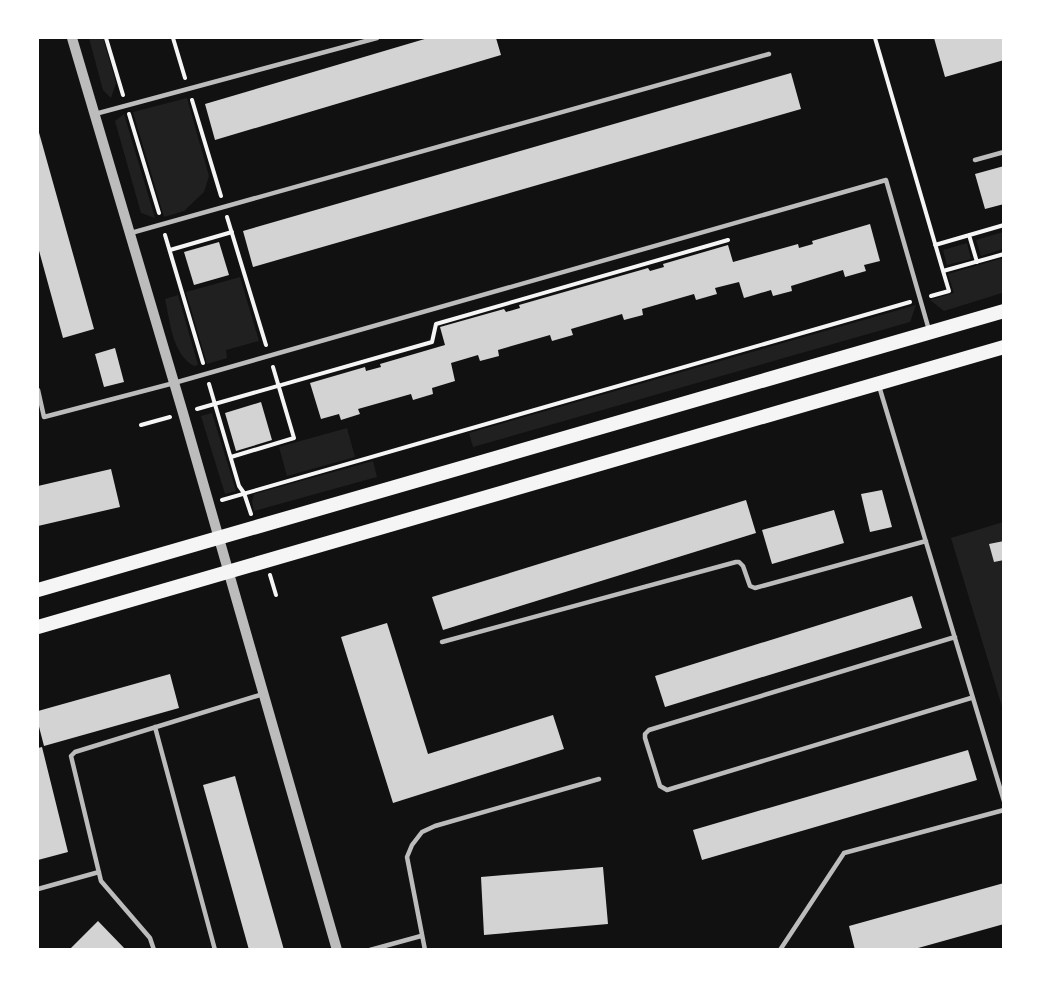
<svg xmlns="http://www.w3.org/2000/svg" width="1041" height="987" font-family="'Fira Sans',sans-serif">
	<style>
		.green { fill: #202020 }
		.building { fill: #d3d3d3 }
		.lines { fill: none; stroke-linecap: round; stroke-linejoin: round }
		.path { stroke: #f5f5f5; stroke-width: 4 }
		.service { stroke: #bcbcbc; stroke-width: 4.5 }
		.tertiary { stroke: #bcbcbc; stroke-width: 10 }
		.primary { stroke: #f5f5f5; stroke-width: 14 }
	</style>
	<rect width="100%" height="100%" fill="#111"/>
	<path class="green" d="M89 38H103L116 83 111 98 103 90Z
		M187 98 209 176 204 192 184 211 164 217 133 112Z
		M124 114 155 218 141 213 115 121Z
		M1003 232V249L981 256 976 240Z
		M967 243 971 259 947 265 943 250Z
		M1003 258 1002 293 944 311 930 300 954 293 948 274Z
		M240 277 259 341 226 350 227 358 207 364 186 292Z
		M178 295 198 365 194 366C172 354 170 321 165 299Z
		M916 305 910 322 473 447 469 433Z
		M212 413 236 491 225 494 201 416Z
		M347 428 355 457 287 476 279 447Z
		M373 461 377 477 254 511 252 502 254 494Z
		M1003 522V710L951 538Z"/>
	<path class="building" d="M428 38H496L501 55 215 140 205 104Z
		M934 38H1004V60L945 77Z
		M791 73 801 109 253 267 243 231Z
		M38 129 94 329 63 338 38 247Z
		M1004 166V204L985 209 975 174Z
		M870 224 880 261 864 265 866 271 845 277 843 270 791 286 792 291 773 296 771 290 744 298 739 282 715 288 717 294 696 300 694 294 642 309 643 315 624 320 622 314 571 329 573 335 552 341 550 335 498 350 499 356 480 361 478 355 451 363 455 381 432 388 433 394 413 400 411 394 358 409 360 414 341 420 339 414 321 419 310 383 365 367 366 371 381 367 380 364 445 345 440 327 504 309 506 312 520 308 519 305 648 268 650 271 664 267 663 264 728 245 733 262 798 244 799 248 813 244 812 241Z
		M219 242 229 275 194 285 184 252Z
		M115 348 124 382 104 387 95 354Z
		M261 402 272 440 236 451 225 413Z
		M111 469 120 507 38 526V486Z
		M882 490 892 527 870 532 861 494Z
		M746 500 756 533 443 630 432 597Z
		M834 510 844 543 772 564 762 530Z
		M1004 541V560L994 562 989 544Z
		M912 596 922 628 665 707 655 676Z
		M387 623 428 754 553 715 564 749 393 803 341 637Z
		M170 674 179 708 44 746 38 723V711Z
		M42 747 68 852 38 860V748Z
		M968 750 977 780 702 860 693 830Z
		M235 776 248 823 284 950H249L203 785Z
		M603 867 608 924 484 935 481 877Z
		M1004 883V924L911 950H855L849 926Z
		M98 921 126 950H69Z"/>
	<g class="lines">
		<path class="path" d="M106 38 123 95
			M173 38 185 78
			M875 38 943 271
			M192 100 221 196
			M129 114 159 213
			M227 217 266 345
			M165 235 203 363
			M969 235 977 262
			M935 245 1004 225
			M170 250 232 232
			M931 296 949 291 943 271 1004 254
			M209 384 239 486 244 493 251 514
			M197 409 432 342 436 324 728 240
			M141 425 170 417
			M231 457 294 438 273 367
			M222 500 910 302
			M270 575 276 595"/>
		<path class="service" d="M95 114 377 38
			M975 160 1004 152
			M131 233 769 54
			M879 386 1004 801
			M38 390 44 417 174 383 886 180 929 330
			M955 637 649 730 645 734V738L660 786 667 790 971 698
			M442 642 736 562H739L743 566 750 586 755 588 926 541
			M155 727 215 950
			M38 889 99 872
			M154 950 150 938 101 881 71 756 75 752 263 694
			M370 950 421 936
			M425 950 407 857 412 845 422 832 435 826 599 779
			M780 950 844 853 1004 810"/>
		<path class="tertiary" d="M72 38 183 413 337 950"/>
		<path class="primary" d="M38 590 1004 311
			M38 627 1004 347"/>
	</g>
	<rect width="1041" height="987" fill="none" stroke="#ffffff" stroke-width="78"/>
</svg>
